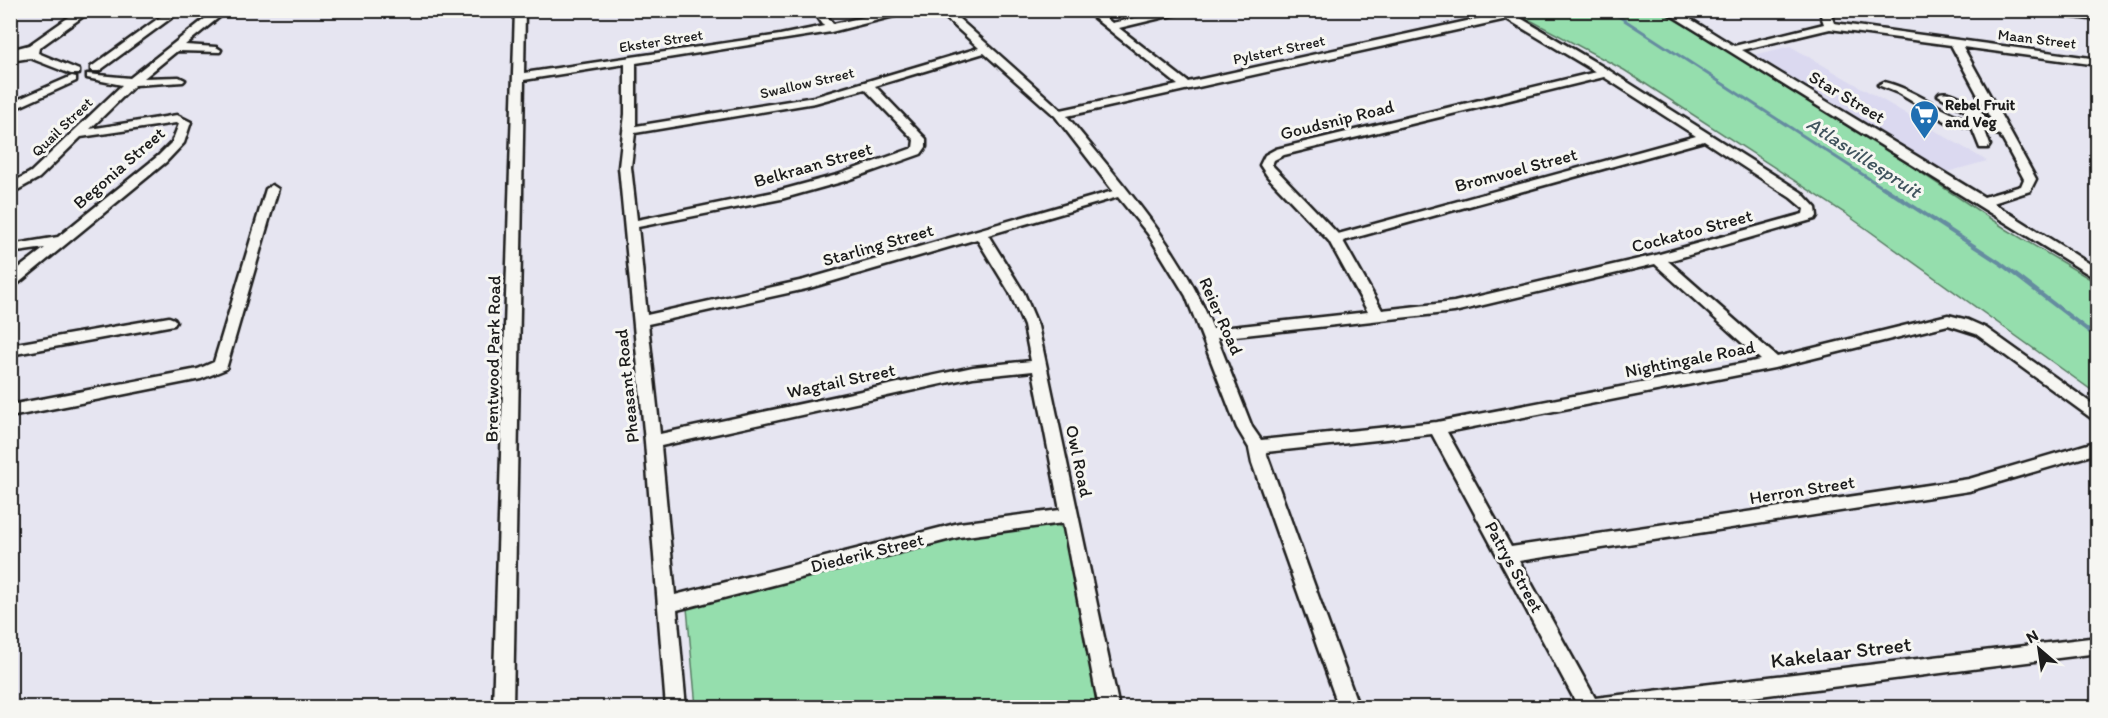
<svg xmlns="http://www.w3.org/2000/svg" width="2108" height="718" font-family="Itim,sans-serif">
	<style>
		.built { fill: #dbd9f0 }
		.green { fill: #95dead; stroke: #587d64; stroke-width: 1.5 }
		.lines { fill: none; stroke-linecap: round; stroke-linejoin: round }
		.stream-far1 { stroke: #658ca0; stroke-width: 3 }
		.stream { stroke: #658ca0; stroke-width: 4 }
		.minor-casing { stroke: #1c1c1c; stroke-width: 5 }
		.minor { fill: #f6f6f2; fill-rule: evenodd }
		.labels { text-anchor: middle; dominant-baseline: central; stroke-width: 6; stroke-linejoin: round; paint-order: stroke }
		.far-street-label { font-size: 15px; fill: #1c1c1c; stroke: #f6f6f2 }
		.far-poi-label { font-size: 15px; font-weight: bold; fill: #1c1c1c; stroke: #f6f6f2; text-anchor: start }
		.street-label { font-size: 18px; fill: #1c1c1c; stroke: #f6f6f2 }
		.water-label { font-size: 20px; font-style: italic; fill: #41545e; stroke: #f6f6f2 }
		.near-street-label { font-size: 21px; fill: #1c1c1c; stroke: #f6f6f2 }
	</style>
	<rect width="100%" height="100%" fill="#e6e5f1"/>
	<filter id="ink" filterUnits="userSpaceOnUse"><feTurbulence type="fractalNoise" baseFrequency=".0167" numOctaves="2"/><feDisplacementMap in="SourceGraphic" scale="12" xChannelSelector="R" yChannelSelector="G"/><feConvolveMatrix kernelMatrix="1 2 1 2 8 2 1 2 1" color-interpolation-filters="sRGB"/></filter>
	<g filter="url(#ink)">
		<path class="built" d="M1790 46 1987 161 1947 172 1754 55Z"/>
		<path class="green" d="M1513 11H1660L1813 101 2006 229 2097 283V394L1843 212 1624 70Z
			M1053 523 1061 527 1067 534 1100 707H696L687 608 701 602 964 534Z"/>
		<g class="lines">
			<path class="stream-far1" d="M1609 10 1885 189"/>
			<path class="stream" d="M1883 187 2000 263 2098 338"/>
			<defs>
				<path id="minor" d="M79 10H92L39 48 38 53 79 70V74H71L30 58 10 61V50L29 45Z
					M170 10H182L99 71H91V67Z
					M216 10H228L185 45 216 47 221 50 220 52 177 51 144 78 179 77 185 80 183 82 135 85 90 129 177 115 191 122 184 143 166 162 15 286 10 287V275L45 248 10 253V245L58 237 158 156 172 142 179 124 176 123 81 137 39 178 10 194V184L31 172 122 85 87 78V74L130 78Z
					M515 10H525L524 73 780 35 824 26 813 10H823L833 24 896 10H918L831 32 636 63V126L814 97 979 48 937 10H949L1061 110 1178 85 1084 10H1096L1112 23 1172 10H1194L1119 28 1188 82 1499 14 1494 10H1507L1610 71 1801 192 1816 208 1817 216 1815 219 1668 261 1777 357 1948 315 1968 320 1986 328 2098 408V423L1976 334 1948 325 1774 368 1447 432 1511 547 1969 479 2098 441V453L1969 491 1519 561 1595 698 2098 637V653L1666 708H1579L1432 434 1266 452 1359 708H1339L1252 463 1249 448 1237 428 1186 296 1148 234 1118 197 988 235 1024 293 1038 326 1119 708H1099L1063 523 959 537 677 610 686 708H666L645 442 619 167 625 114V64L524 80 513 708H493ZM1507 19 1596 72 1276 149 1265 155 1260 165 1268 177 1329 241 1368 312 1213 329C1181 247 1121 183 1067 116ZM984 53 1055 116 1113 191 804 280 647 315 638 227 781 199 845 181 921 154 926 147V139L875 86ZM1604 77 1696 136 1338 234 1272 165 1274 160 1284 155ZM865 89 914 140 913 148 837 175 774 192 637 220 631 167 635 133 815 103ZM1704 141 1791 198 1804 209 1803 214 1656 255 1454 302 1382 310 1343 241ZM977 239 1010 293 1024 326 1031 361 973 367 660 434 648 324 806 289ZM1655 264 1761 360 1437 422 1261 440 1252 427 1217 338 1454 312ZM1033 371 1060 510 959 523 675 595 661 446 973 377Z
					M1663 10H1676L1734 46 1824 24 1819 10H1829L1834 23 2098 59V65L1963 47 2036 179 2030 191 1993 203 2098 269V280ZM1830 29 1951 45 1995 127C1987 125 1985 116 1979 110 1970 102 1952 90 1940 93L1938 95 1964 110 1976 122C1942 114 1918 90 1884 82L1878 85 1898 93 1947 122 1972 128 1980 148H1988L1990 145 1985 131 2000 135 2024 179 2021 186 1984 197 1742 50Z
					M2036 10H2070L2098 14V20L2041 13Z
					M72 76 76 77V81L10 111V103Z
					M272 185 278 189 226 369 201 379 10 417V405L198 369 214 362 266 189Z
					M169 317 174 319 176 322 174 325 10 355V345Z"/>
			</defs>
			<use href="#minor" class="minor-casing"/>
			<use href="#minor" class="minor"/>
		</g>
	</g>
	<defs>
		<symbol id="supermarket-pin" viewBox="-11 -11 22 30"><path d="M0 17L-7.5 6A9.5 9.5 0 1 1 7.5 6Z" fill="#1f6fb2" stroke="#f6f6f2"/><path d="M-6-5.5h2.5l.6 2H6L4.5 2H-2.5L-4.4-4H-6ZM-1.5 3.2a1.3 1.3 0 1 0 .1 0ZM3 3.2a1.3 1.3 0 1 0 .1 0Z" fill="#fff"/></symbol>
	</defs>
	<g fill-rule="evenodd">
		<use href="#supermarket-pin" x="1908" y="98" width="33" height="45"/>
	</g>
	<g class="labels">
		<g class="far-street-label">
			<text transform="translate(2037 39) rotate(7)">Maan Street</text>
			<text transform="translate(661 41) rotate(-9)">Ekster Street</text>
			<text transform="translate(1279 50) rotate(-12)">Pylstert Street</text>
			<text transform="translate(807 83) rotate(-13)">Swallow Street</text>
			<text transform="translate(62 127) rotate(-44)">Quail Street</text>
		</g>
		<g class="far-poi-label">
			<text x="1945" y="105">Rebel Fruit<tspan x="1945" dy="17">and Veg</tspan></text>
		</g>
		<g class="street-label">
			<text transform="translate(1847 97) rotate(31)">Star Street</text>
			<text transform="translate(1337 120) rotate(-14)">Goudsnip Road</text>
			<text transform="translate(813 165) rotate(-16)">Belkraan Street</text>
			<text transform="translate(119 168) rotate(-41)">Begonia Street</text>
			<text transform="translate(1516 170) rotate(-15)">Bromvoel Street</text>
			<text transform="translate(1692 231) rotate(-15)">Cockatoo Street</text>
			<text transform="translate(878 245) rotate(-16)">Starling Street</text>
			<text transform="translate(1221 316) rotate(66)">Reier Road</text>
			<text transform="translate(493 359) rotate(-89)">Brentwood Park Road</text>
			<text transform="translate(1690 359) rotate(-11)">Nightingale Road</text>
			<text transform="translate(841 381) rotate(-12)">Wagtail Street</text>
			<text transform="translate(627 386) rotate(-96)">Pheasant Road</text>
			<text transform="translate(1079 461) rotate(78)">Owl Road</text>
			<text transform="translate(1802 490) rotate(-9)">Herron Street</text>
			<text transform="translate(867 553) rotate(-14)">Diederik Street</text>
			<text transform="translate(1514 567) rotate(61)">Patrys Street</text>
		</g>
		<g class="water-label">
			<text transform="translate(1864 157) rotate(33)">Atlasvillespruit</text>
		</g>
		<g class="near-street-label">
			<text transform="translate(1841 652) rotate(-7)">Kakelaar Street</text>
		</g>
	</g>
	<rect width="2108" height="718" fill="none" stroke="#f6f6f2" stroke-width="36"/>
	<rect x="18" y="18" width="2072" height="682" fill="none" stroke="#1c1c1c" stroke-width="2" filter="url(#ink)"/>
	<g transform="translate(2039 649) rotate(331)" stroke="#f6f6f2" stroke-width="4.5" paint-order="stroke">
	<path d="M0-4.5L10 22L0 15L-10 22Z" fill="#1c1c1c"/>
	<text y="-9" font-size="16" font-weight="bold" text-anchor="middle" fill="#1c1c1c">N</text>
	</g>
</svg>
